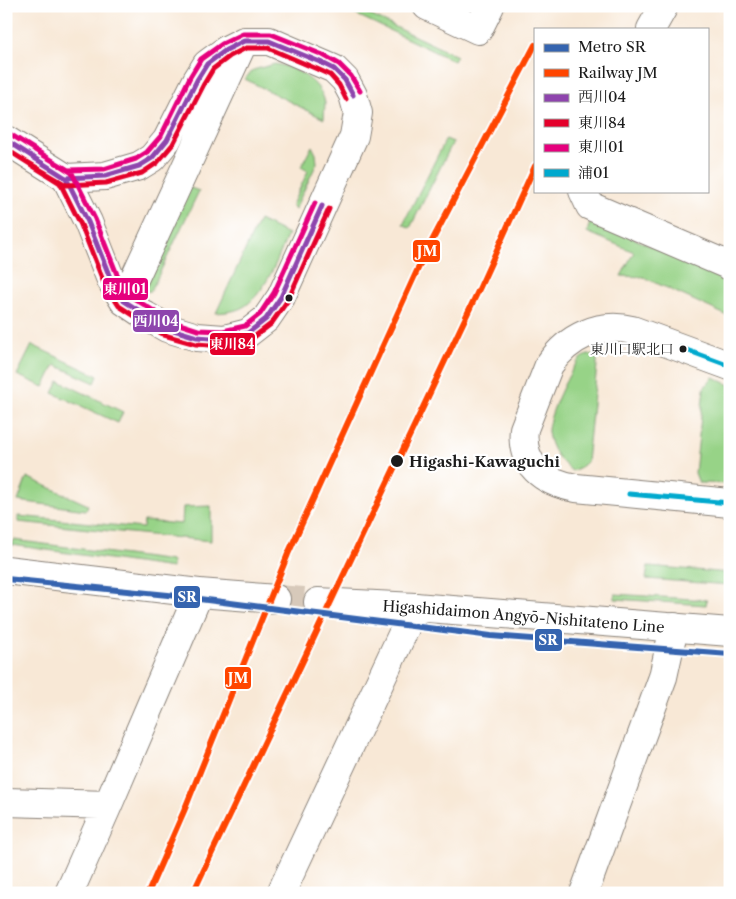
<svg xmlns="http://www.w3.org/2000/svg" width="736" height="899" font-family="'Libre Caslon Text','Noto Serif JP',serif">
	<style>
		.green { fill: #97d387; stroke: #5a7852 }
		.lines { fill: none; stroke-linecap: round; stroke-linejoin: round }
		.major-tunnel { stroke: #d7c9ba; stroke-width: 28; stroke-dasharray: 28 14; stroke-linecap: butt }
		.minor-casing { stroke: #8a8279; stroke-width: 30 }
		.major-casing { stroke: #8a8279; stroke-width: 30 }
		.minor { stroke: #fff; stroke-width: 28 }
		.major { stroke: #fff; stroke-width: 28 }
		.bus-1-casing { stroke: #fff; stroke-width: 9 }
		.bus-2-casing { stroke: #fff; stroke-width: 9 }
		.bus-3-casing { stroke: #fff; stroke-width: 9 }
		.bus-4-casing { stroke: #fff; stroke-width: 9 }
		.bus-1 { stroke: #8e44ad; stroke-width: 5 }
		.bus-2 { stroke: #e4002b; stroke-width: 5 }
		.bus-3 { stroke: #e5007d; stroke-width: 5 }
		.bus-4 { stroke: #00a9ce; stroke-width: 5 }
		.rail-1-casing { stroke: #fff; stroke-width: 10 }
		.rail-1 { stroke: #ff4500; stroke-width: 6 }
		.metro-1-casing { stroke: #fff; stroke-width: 10 }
		.metro-1 { stroke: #3564af; stroke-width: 6 }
		.bus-dot { fill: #1c1c1c; stroke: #fff; stroke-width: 2 }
		.labels { text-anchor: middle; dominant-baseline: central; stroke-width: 4.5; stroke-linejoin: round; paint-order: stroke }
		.bus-label { font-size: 14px; fill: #1c1c1c; stroke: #fff; text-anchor: end }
		.stop-label { font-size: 15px; font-weight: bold; fill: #1c1c1c; stroke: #fff; text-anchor: start }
		.street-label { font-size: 15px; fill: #1c1c1c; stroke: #fff }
		.line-badge { stroke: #fff; stroke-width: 2 }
		.badge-label { font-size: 14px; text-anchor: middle; font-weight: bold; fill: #fff }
	</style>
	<rect width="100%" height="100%" fill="#fff"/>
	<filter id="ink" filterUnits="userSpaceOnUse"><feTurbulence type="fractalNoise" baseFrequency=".02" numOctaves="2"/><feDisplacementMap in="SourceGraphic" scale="10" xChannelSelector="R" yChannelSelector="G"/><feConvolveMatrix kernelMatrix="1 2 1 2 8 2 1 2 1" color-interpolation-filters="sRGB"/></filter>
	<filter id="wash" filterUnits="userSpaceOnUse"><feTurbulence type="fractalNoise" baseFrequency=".0096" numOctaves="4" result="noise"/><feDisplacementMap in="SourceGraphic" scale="20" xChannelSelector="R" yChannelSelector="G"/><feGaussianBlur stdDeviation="1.12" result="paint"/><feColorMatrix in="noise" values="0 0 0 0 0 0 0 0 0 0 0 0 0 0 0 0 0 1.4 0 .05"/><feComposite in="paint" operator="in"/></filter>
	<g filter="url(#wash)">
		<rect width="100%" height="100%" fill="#f8e8d6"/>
		<path class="green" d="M338 6H351L457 56 454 61Z
			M275 64C295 67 321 81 325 103 325 108 324 114 324 119L245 79 253 70Z
			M446 139 453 142 410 228 403 224Z
			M312 146 316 154 317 163 295 209 292 205 308 171 301 167Z
			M188 187 199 191 151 291 140 292Z
			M591 219 730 282V317L643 277 621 276 634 252 587 232Z
			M259 220 288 234C279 256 268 287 249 303 240 311 228 312 216 313Z
			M32 345 98 376 95 383 55 365 44 387 17 375Z
			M593 354 597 359V365L587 462 580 468 572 471C559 460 550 449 548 432 547 418 569 371 579 360 582 356 588 355 593 354Z
			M713 377 730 385V484L699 483 695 473 704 388Z
			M59 381 123 412 118 423 53 393Z
			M27 477 88 505 86 510 18 501Z
			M211 506V541L18 522V516L143 528 144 521 182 524 183 507Z
			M14 540 172 561V568L12 545Z
			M648 566 730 573V585L646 579Z
			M615 594 707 600 706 605 615 599Z"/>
	</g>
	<g filter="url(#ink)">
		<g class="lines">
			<path class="major-tunnel" d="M276 599 318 602"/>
			<defs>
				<path id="minor" d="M427 6 478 30 490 6
					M651 29 664 6
					M6 140 66 178 88 222 111 280 124 301 146 316 167 328 197 337 224 339 248 333 266 319 281 297 354 136 358 113 353 95 345 80 334 69 269 41H244L226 50 207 64 197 80 167 140 152 158 139 166 105 176 66 178
					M583 191 590 206 730 266
					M124 301 244 41
					M730 366 632 330C599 322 568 337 549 365L524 429C520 465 543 482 576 488L730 503
					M6 802 108 805
					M69 893 108 805 199 593
					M281 893 415 607
					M584 893 663 677 674 627"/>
				<g id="major">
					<path d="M6 570 199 593 276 599"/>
					<path id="s1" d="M318 602 415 607 730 632"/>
				</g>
			</defs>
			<use href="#minor" class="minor-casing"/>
			<use href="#major" class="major-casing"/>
			<use href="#minor" class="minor"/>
			<use href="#major" class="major"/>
			<defs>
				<path id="bus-1" d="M6 140 66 178 88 222 111 280 124 301 167 328 197 337 224 339 248 333 266 319 281 297 322 206
					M31 156 66 178 105 176 139 166 152 158 167 140 197 80 207 64 226 50 244 41H269L320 62 334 69 345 80 353 95"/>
				<path id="bus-2" d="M6 149 60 183 81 225 104 283 119 306 164 335 196 344 224 346 250 340 271 324 288 300 329 209
					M27 162 66 185 106 183 142 173 157 163 173 144 204 84 213 69 230 56 246 48H268L317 69 330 75 339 85 346 99"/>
				<path id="bus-3" d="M10 134 72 173 95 219 118 277 130 296 170 321 198 330 223 331 245 326 260 314 274 293 315 203
					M35 150 68 170 104 169 136 159 147 152 161 136 190 77 201 59 222 44 243 34H271L323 55 339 64 351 76 360 91"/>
				<path id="bus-4" d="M681 348 730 366
					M629 494 730 503"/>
			</defs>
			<use href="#bus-1" class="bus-1-casing"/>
			<use href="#bus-2" class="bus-2-casing"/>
			<use href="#bus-3" class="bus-3-casing"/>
			<use href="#bus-4" class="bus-4-casing"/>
			<use href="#bus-1" class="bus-1"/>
			<use href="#bus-2" class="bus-2"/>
			<use href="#bus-3" class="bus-3"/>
			<use href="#bus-4" class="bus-4"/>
			<defs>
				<path id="rail-1" d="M148 893 184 811 288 554 421 262 535 45
					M193 893 480 287 535 166"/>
			</defs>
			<use href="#rail-1" class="rail-1-casing"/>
			<use href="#rail-1" class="rail-1"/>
			<defs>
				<path id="metro-1" d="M6 579 168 595 491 636 730 654"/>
			</defs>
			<use href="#metro-1" class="metro-1-casing"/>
			<use href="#metro-1" class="metro-1"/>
		</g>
	</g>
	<g class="bus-dot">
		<circle cx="289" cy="298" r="4.5"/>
		<circle cx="683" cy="349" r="4.5"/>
		<circle cx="397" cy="461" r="7"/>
	</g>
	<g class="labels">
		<g class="bus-label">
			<text x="674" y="349">東川口駅北口</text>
		</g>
		<g class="stop-label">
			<text x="409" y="461">Higashi-Kawaguchi</text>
		</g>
		<g class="street-label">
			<text stroke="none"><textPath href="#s1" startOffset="206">Higashidaimon Angyō-Nishitateno Line</textPath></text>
		</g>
	</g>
	<g class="line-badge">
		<rect x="412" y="239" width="29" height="24" rx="5" fill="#ff4500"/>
		<rect x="102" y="277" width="47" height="24" rx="5" fill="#e5007d"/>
		<rect x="132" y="309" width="48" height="24" rx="5" fill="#8e44ad"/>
		<rect x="209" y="332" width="47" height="24" rx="5" fill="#e4002b"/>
		<rect x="173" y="585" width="28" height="24" rx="5" fill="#3564af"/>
		<rect x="534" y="628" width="29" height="24" rx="5" fill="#3564af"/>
		<rect x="224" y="666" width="28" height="24" rx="5" fill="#ff4500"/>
	</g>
	<g class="badge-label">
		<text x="427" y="256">JM</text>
		<text x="125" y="294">東川01</text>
		<text x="156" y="326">西川04</text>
		<text x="232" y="349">東川84</text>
		<text x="187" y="602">SR</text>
		<text x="548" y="645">SR</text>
		<text x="238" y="683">JM</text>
	</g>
	<rect width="736" height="899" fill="none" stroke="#fff" stroke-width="25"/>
	<rect x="534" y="28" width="175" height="165" fill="#ffffff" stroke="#a4a4a4"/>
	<rect x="544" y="44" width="25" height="8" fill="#3564af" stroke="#a4a4a4"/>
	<text x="578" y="52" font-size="15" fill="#1c1c1c">Metro SR</text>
	<rect x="544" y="69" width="25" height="8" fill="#ff4500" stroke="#a4a4a4"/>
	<text x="578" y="78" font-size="15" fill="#1c1c1c">Railway JM</text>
	<rect x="544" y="94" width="25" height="8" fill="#8e44ad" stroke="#a4a4a4"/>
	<text x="578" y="102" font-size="15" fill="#1c1c1c">西川04</text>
	<rect x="544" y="119" width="25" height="8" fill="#e4002b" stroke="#a4a4a4"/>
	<text x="578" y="128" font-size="15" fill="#1c1c1c">東川84</text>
	<rect x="544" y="144" width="25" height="8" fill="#e5007d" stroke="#a4a4a4"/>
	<text x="578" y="152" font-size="15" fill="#1c1c1c">東川01</text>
	<rect x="544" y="169" width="25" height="8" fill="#00a9ce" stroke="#a4a4a4"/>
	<text x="578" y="178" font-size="15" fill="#1c1c1c">浦01</text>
</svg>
